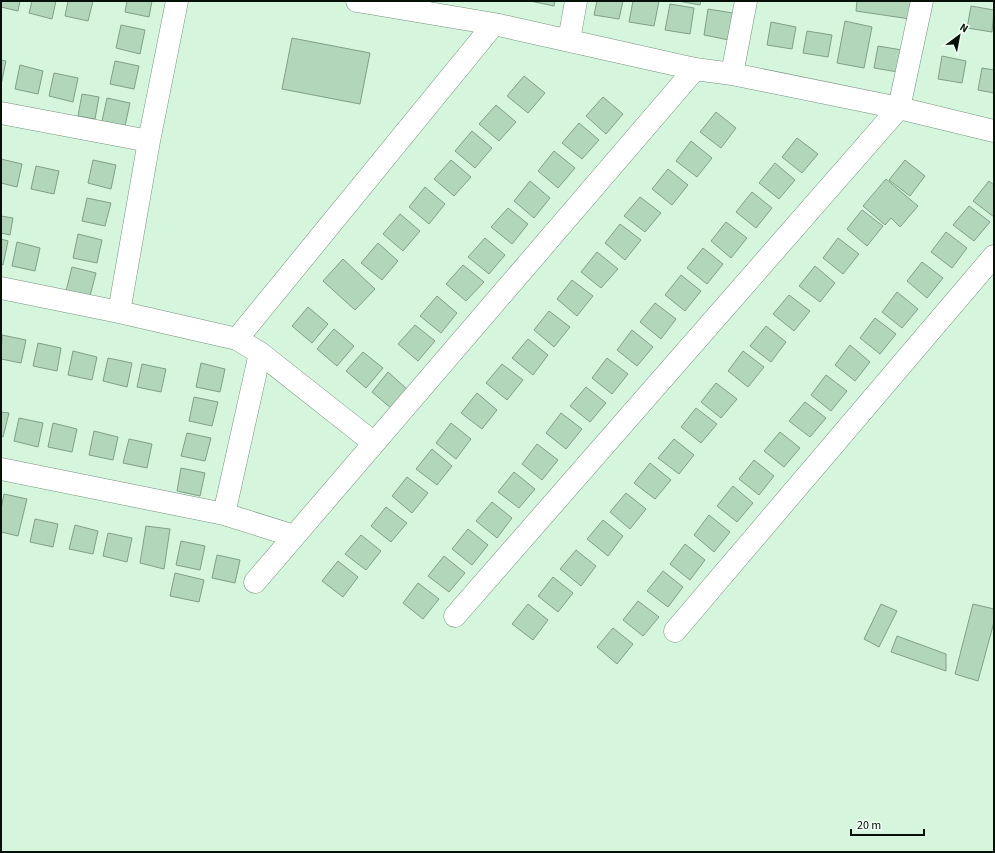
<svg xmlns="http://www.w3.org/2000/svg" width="995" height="853" font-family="'Source Sans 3',sans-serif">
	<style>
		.building { fill: #b2d6ba; stroke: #809f87 }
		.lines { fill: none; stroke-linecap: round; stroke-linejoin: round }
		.minor-casing { stroke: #74937c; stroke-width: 23 }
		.minor { stroke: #fff; stroke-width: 22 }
	</style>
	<rect width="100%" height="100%" fill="#d5f6dc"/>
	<path class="building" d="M1 1H20L18 11 1 7Z
		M32 1H56L52 19 29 13Z
		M68 1H93L88 21 65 16Z
		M127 1H152L149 17 125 12Z
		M530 1H555L554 6Z
		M597 1H623L619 19 594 15Z
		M633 1H659L654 26 629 22Z
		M678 1H701L700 5Z
		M857 1H913L910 19 856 11Z
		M670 4 694 8 690 34 665 30Z
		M971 6 994 10 992 32 967 28Z
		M708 9 733 13 729 40 704 35Z
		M845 21 872 27 864 68 837 63Z
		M771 22 796 27 792 49 767 45Z
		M121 25 145 30 140 54 116 48Z
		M807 31 832 35 828 57 803 53Z
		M292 38 370 53 360 104 282 89Z
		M878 46 902 50 898 72 874 68Z
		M942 56 966 61 962 83 938 79Z
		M1 60 6 61 1 85Z
		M115 61 139 66 134 89 110 84Z
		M20 65 43 71 38 94 15 89Z
		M982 68 994 70V93L978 90Z
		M54 73 78 78 73 102 49 96Z
		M524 76 545 93 528 113 507 96Z
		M82 94 99 97 95 119 78 116Z
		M603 97 623 114 606 134 586 116Z
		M107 98 130 103 125 126 102 121Z
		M496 105 516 122 499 141 479 124Z
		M716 112 736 128 721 148 700 132Z
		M579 123 599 140 582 159 562 143Z
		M472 131 492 148 475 168 455 151Z
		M797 138 818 154 802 173 782 157Z
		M691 141 712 158 697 177 676 161Z
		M554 151 575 168 558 188 538 171Z
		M1 159 22 164 17 187 1 183Z
		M93 160 116 165 111 189 88 183Z
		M451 160 471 177 454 196 434 179Z
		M905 160 925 176 910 196 889 180Z
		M775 163 795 180 779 199 759 183Z
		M36 166 59 171 54 194 31 189Z
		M668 169 688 185 672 205 652 189Z
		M886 179 918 206 900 227 891 218 885 225 863 206Z
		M530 181 550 198 534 218 514 201Z
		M989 181 994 185V217L973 201Z
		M425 187 445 204 429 224 409 207Z
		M752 192 772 208 756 228 736 212Z
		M640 197 661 213 645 232 624 216Z
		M87 198 111 203 105 226 82 221Z
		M969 206 990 222 974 241 953 225Z
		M508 208 528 224 512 244 491 227Z
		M862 210 883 226 867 246 847 229Z
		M400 214 420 231 403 251 383 234Z
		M1 216 13 218 10 235 1 233Z
		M726 222 747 238 731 258 711 241Z
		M620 224 641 240 625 260 605 243Z
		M946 232 967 248 952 268 931 252Z
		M78 234 102 240 97 263 73 258Z
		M485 238 505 255 489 274 468 257Z
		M838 238 859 254 843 274 823 258Z
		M1 239 8 241 3 265 1 264Z
		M17 242 40 248 35 271 12 266Z
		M378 243 398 261 382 280 361 263Z
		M703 248 723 264 707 284 687 268Z
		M597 252 618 269 601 288 581 272Z
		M343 259 375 289 355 310 323 281Z
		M922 262 943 278 927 298 907 281Z
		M463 265 484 282 466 301 446 284Z
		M815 266 835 283 820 302 799 286Z
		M72 267 96 273 90 296 66 291Z
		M681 275 701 291 685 311 665 295Z
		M572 280 593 296 577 316 557 299Z
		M897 292 918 309 902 328 882 312Z
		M789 295 810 311 794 331 773 314Z
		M437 296 457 313 441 333 420 316Z
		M655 303 676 319 661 339 640 322Z
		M308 307 328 324 312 343 292 326Z
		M549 311 570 327 554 347 534 330Z
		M875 318 896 334 880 354 860 338Z
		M415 325 435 341 418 361 398 344Z
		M766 326 786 342 771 362 750 346Z
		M334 329 354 346 337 366 317 349Z
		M632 330 653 347 637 366 617 350Z
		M2 335 26 340 21 363 1 359Z
		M528 339 548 355 533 375 512 358Z
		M38 343 61 348 57 371 33 366Z
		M850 345 870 362 855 381 835 365Z
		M73 351 97 357 92 380 68 375Z
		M743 351 764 367 748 387 728 371Z
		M363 352 383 368 366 388 346 371Z
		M108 358 132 363 127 387 103 381Z
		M607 358 628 374 612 394 592 378Z
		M201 363 225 369 220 392 196 387Z
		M142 364 166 369 161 392 137 387Z
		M502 364 523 380 507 400 486 383Z
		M388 372 408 390 392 409 372 392Z
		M826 375 847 391 831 411 811 395Z
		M716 383 737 399 721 418 701 402Z
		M586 387 606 403 590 422 570 406Z
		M477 393 497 410 482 429 461 413Z
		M194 397 218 402 212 426 189 421Z
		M805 402 826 418 810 437 789 421Z
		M696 408 717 424 701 443 681 427Z
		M1 412 9 413 3 437 1 436Z
		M561 413 582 429 566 449 546 433Z
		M19 418 43 423 38 447 14 441Z
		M53 423 77 429 72 452 48 447Z
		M451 423 471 439 456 459 436 443Z
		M94 431 118 437 113 460 89 455Z
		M780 432 800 448 784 467 764 451Z
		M187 433 211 438 205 461 181 456Z
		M129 439 152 444 147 468 123 463Z
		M674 439 694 455 679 474 658 458Z
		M537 444 558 460 542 480 522 464Z
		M432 449 452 466 437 485 416 469Z
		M754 460 774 476 759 495 739 479Z
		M650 463 671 480 655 499 634 483Z
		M181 468 205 473 200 496 177 491Z
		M514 472 535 489 519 508 498 492Z
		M407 477 428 493 412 513 392 496Z
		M733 486 753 503 737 522 717 506Z
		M626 493 646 509 630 529 610 512Z
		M4 494 27 499 18 536 1 532V509Z
		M492 502 512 518 497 538 476 521Z
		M386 507 407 523 391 542 371 526Z
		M709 515 730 532 714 552 694 535Z
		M35 519 58 524 53 547 30 542Z
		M603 520 623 536 608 556 587 539Z
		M75 525 98 531 93 554 69 549Z
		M146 526 170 529 164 569 140 563Z
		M468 529 488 545 472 565 452 549Z
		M108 533 132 538 127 562 103 556Z
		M361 535 381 551 366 570 345 554Z
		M181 541 205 546 200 570 176 565Z
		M685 544 705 560 690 580 670 564Z
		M576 550 596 566 581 586 560 569Z
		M217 555 240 560 235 583 212 578Z
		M444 556 465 573 449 592 428 576Z
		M338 561 358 577 343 597 322 581Z
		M663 571 683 587 668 607 647 591Z
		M175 573 204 580 199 602 170 596Z
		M553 577 573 593 558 612 538 596Z
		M418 583 439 599 423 619 403 603Z
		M638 601 659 617 643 636 623 620Z
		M528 604 548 620 533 640 512 624Z
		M881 604 897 611 879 647 864 639Z
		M973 604 994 609V622L978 681 955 674Z
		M613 628 633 644 617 664 597 647Z
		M897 636 946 654V671L891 652Z"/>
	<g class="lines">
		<defs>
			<path id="minor" d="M357 1 494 24 695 69 732 74 899 108 994 131
				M569 40 576 1
				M732 74 746 1
				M1 113 149 141
				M1 288 119 312 237 339 260 353 374 443
				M119 312 149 141 177 1
				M237 339 494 24
				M1 469 224 514 294 536
				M224 514 260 353
				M255 582 695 69
				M455 616 899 108 922 1
				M675 631 994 256"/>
		</defs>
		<use href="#minor" class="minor-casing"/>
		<use href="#minor" class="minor"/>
	</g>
	<rect width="995" height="853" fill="none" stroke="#061108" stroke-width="4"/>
	<g transform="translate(959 36) rotate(32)" stroke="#f0fef3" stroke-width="3" paint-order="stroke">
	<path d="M0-3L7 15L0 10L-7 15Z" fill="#061108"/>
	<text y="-6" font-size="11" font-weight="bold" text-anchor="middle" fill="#061108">N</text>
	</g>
	<path d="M851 829v6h73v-6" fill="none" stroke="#061108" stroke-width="2"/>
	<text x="857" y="829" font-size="12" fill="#061108" stroke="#f0fef3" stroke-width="3" paint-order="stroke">20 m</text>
</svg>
